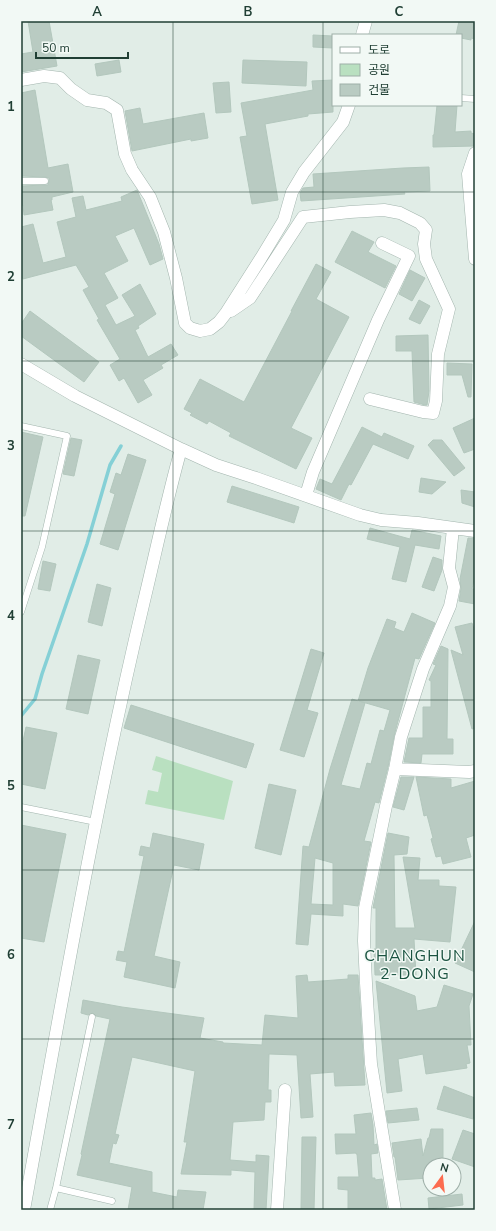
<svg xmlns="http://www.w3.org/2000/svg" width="496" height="1231" font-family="'Nunito Sans','Noto Sans KR',sans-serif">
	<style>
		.green { fill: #b9e0c0 }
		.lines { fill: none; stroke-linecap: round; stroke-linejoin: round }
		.stream { stroke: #85d0d6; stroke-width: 3.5 }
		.building { fill: #b9cbc2; stroke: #b3c7bd; fill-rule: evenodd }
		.service-casing { stroke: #a3b5ae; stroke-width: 7 }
		.minor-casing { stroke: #a3b5ae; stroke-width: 13 }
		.service { stroke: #fff; stroke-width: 6 }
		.minor { stroke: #fff; stroke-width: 12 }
		.grid { fill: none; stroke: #203f34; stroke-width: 1; stroke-opacity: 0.55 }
		.labels { text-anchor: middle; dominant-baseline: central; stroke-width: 3; stroke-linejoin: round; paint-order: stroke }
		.quarter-label { font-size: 16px; letter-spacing: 1px; fill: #1a5340; stroke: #f2f9f5 }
		.neatline { fill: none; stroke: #203f34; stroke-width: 1.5 }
		.grid-label { font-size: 13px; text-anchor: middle; font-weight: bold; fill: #203f34 }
	</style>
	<rect width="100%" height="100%" fill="#e1ede7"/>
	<path class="green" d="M156 756 233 781 224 820 145 804 148 790 158 792 162 773 152 770Z"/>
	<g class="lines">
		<path class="stream" d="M21 716 35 699 42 674 87 544 110 465 121 446"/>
	</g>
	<path class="building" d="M28 21H49L57 66 21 72V54L33 52Z
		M459 21H475L473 28H475V39L471 38V40L461 38V35H456Z
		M313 35 333 36V48L313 47Z
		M119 60 121 72 97 76 95 64Z
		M243 60 307 62 306 86 242 83Z
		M333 80V112L308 114V116L265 124 278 200 252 204 240 137 247 136 241 103 313 90 312 81Z
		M229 82 231 112 216 113 213 83Z
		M35 90 48 168 68 164 73 192 52 197V200H51L53 210 24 215 23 205H21V186L45 185H48L49 181V178L45 177 21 176V93Z
		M437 105H457L455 132 471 131V133L475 134V146L433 147V135H434Z
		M140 108 143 124 204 113 208 138 191 141V139L132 151 125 111Z
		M429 167 430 191 404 192 405 194 301 201 300 193 303 188 314 187 313 174 403 168Z
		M137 190 159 244 163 259 150 265 134 228 115 236 128 261 104 273 118 298 105 305 116 325 135 316 122 295 140 284 156 314 138 326 139 328 135 330 148 357 171 344 178 355 161 365 163 368 143 380 152 395 138 403 124 378 119 381 110 365 120 359 97 320 99 319 83 290 89 287 76 265 23 279 21 272V227L33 224 43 263 66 257 57 222 76 217 72 198 83 196 86 210 122 201 121 197Z
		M352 231 374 242 368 252 396 266 385 288 335 262Z
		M316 264 331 272 316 299 349 317 291 428 312 438 296 469 229 436 231 433 209 421 207 424 190 415 192 413 184 409 200 379 244 402 292 311H291Z
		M410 270 425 278 412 301 399 294Z
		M419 300 430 306 420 324 409 319Z
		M30 311 99 362 84 382 21 336V324Z
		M428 335 429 391 427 405H425L414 402 412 351H396V336Z
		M447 363 472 364 471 397H468L462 375H447Z
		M475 418V449L464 453 453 428Z
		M362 427 382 437 384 433 414 446 408 459 373 444 351 485 349 484 341 500 316 489 320 479 332 484Z
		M21 432 43 437 25 516H21Z
		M71 438 82 440 74 476 63 474Z
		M433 440H442L465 468 454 476 428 445Z
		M128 454 146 460 118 550 100 544 115 494 110 492 116 473 121 475Z
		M421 478 446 482 432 494 419 492Z
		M232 486 299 507 294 523 227 502Z
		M461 490 475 492V507L462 503Z
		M370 528 410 539 412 530 441 536 439 549 415 545 406 582 392 579 400 547 367 539Z
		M468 538H475V575L472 589H475V604L459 601 461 588 460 579Z
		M433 557 442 560V570L434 591 422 587Z
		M43 561 56 564 50 591 38 589Z
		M97 584 111 588 102 626 88 622Z
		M412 613 435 623 419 659 415 658 394 736 388 767 379 803 375 802 364 841 371 842 358 906 343 904V916L311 914 308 945 296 944 303 846 309 847 330 769 352 699 358 701 368 668 387 619 396 622 394 628 404 632ZM359 701 390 710 384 731 380 730 371 764 367 763 360 789 341 785 365 703ZM315 858 333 863V905L311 904Z
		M472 623 475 632V728L472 729 451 650 463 655 455 627Z
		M441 646 448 649 447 739H453V754H422L421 763 404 762 409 738H423V707H431V681L429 680 436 665 433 664Z
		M311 649 324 653 307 710 318 713 304 757 280 750Z
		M78 655 100 660 88 714 66 709Z
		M131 705 254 744 246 768 124 728Z
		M26 727 57 733 45 789 21 784V750Z
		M401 777H414L404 810 393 807Z
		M416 777 451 779V788L475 781V835L466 838 471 857 443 864 441 856 436 857 431 839 433 838 427 815 424 816Z
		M269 784 296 790 281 855 255 848Z
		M21 825 66 834 44 942 21 938Z
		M153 833 204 844 199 870 174 865 154 956 180 962 175 988 124 977 127 962 116 960 118 951 124 952 144 856 139 855 141 846 150 848Z
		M388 833 409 837 407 854 394 855 395 928H415L403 857 420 858 418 880H439V886L456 887 450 942 414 939 416 975H375L374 949H376V908H373Z
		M475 921V972L455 963Z
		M307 975 308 982 348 979V975H358L365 1085 335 1086 334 1072 310 1074 313 1117 301 1118 297 1055 269 1054 268 1090H271V1102H265L264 1120 233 1122 230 1160 256 1162V1155L269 1156 266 1210H254L255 1172 231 1170V1175L181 1174 187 1142H184L195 1071 132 1057 115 1134 119 1135 116 1144 113 1143 109 1163 152 1172V1192L177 1197 178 1190 206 1192 203 1210H128L132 1187 77 1175 82 1155 81 1154 110 1019 96 1016 93 1013 88 1015 81 1013 83 1000 122 1007 204 1018 200 1038 223 1042V1043L262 1045 265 1015 298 1018 296 976Z
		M376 981 415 996 417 1011 437 1007 444 985 473 994 469 1006 471 1045H467L470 1063 466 1064 467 1068 426 1074 423 1054 398 1059 402 1091 387 1093Z
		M444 1086 475 1098V1112L473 1119 437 1109Z
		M417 1108 419 1120 388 1123 386 1111Z
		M371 1113 373 1125 374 1145 377 1144 378 1153 371 1154 372 1178H375V1180L382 1179 387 1210H348V1190L338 1189V1177H359L357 1154H356V1153L336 1154 335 1134H356L354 1115Z
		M431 1129H443V1163L428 1164 429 1178 398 1180 395 1157H394L392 1143 421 1139 423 1156 428 1138H429Z
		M463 1130 475 1134V1167L452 1159Z
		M302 1137H316L314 1210H301Z
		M462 1194 463 1205 429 1209 428 1198Z"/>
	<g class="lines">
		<defs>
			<path id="service" d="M461 98 475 99
				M21 181H45
				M21 426 67 436 42 547 21 612
				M21 807 96 822
				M56 1188 112 1201
				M50 1210 56 1188 92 1017"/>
			<path id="minor" d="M362 35 366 21
				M21 80 44 76 60 78 71 89 87 100 106 103 117 110 125 154 132 170 150 197 164 232 176 278 185 323 190 328 200 331 210 329 219 322 226 313 261 258 284 220 292 192 304 172 343 122 349 105
				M475 153 468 174 475 259
				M231 311 250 298 303 217 350 212 384 210 400 213 420 223 426 230 424 244 426 259 449 309 438 354 436 401 433 413 423 412 370 399
				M21 364 75 396 181 449 216 465 256 478 360 515 381 520 418 523 475 531
				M306 495 313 472 378 320 409 256 382 243
				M395 769 469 772 475 771
				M24 1210C61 1006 96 802 144 601 156 551 167 499 181 449
				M277 1210 285 1090
				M395 1210 371 1064 366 983 364 941 365 908 386 806 395 769 401 737 423 669 450 606 454 587 449 568 453 528"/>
		</defs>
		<use href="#service" class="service-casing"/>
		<use href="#minor" class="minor-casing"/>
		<use href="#service" class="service"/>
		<use href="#minor" class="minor"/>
	</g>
	<path class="grid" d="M173 21V1210M323 21V1210M21 192H475M21 361H475M21 531H475M21 700H475M21 870H475M21 1039H475"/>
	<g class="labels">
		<g class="quarter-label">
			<text x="415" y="956">CHANGHUN<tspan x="415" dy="18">2-DONG</tspan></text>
		</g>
	</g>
	<rect width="496" height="1231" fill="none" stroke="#f2f9f5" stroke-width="44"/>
	<rect x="332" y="34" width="130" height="72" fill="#f2f9f5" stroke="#9eafa8"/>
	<rect x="340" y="47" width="20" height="6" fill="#ffffff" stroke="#9eafa8"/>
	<text x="368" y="54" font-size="12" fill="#203f34">도로</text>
	<rect x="340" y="64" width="20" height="12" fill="#b9e0c0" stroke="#9eafa8"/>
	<text x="368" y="74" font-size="12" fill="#203f34">공원</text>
	<rect x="340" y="84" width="20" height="12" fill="#b9cbc2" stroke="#9eafa8"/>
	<text x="368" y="94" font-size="12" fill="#203f34">건물</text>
	<g transform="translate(442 1177) rotate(15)"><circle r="19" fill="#f2f9f5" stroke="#9eafa8"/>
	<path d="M0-3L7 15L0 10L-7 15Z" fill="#fc6c50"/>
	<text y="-6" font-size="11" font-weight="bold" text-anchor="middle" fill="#203f34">N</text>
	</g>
	<path d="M36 52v6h92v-6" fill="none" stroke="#203f34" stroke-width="2"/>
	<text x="42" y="52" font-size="12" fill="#203f34" stroke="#f2f9f5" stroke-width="3" paint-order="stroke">50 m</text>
	<rect x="22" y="22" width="452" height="1187" class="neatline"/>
	<g class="grid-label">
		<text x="97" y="16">A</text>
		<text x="248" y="16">B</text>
		<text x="399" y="16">C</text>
		<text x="11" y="111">1</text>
		<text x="11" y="281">2</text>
		<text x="11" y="450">3</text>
		<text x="11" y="620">4</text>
		<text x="11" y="790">5</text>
		<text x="11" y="959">6</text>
		<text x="11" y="1129">7</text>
	</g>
</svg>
